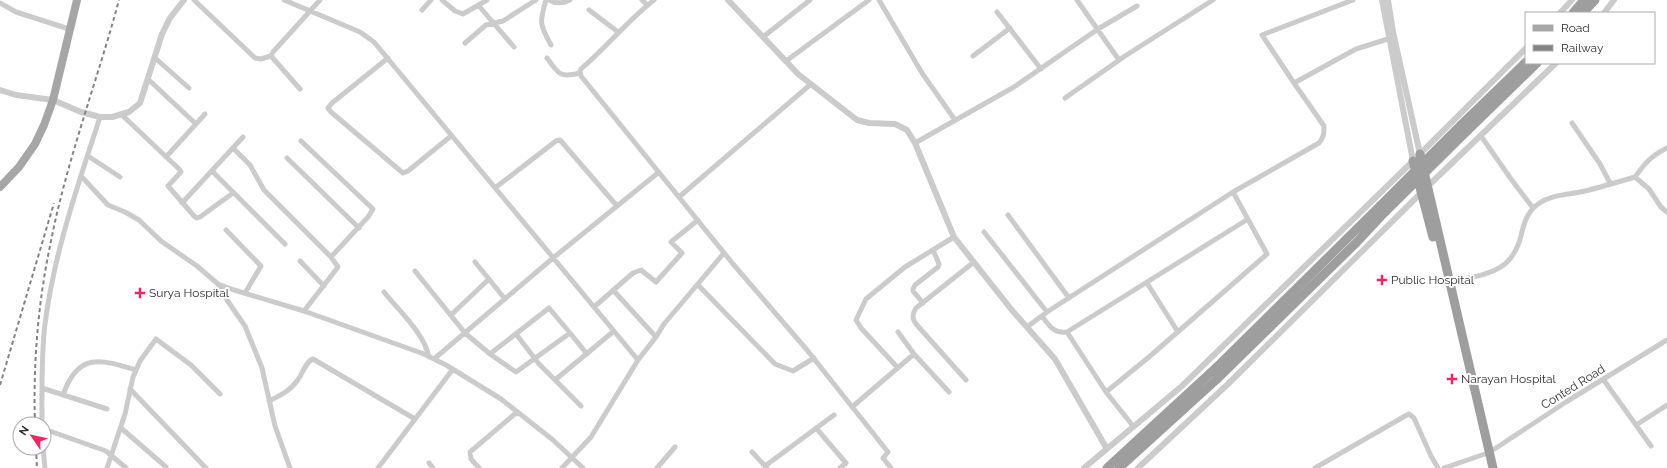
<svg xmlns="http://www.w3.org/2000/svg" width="1667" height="468" font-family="Raleway,sans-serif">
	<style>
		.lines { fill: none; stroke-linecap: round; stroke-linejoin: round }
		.minor { stroke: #cbcbcb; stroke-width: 5 }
		.tertiary { stroke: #cbcbcb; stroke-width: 6 }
		.primary { stroke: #a6a6a6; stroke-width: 8 }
		.trunk { stroke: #9e9e9e; stroke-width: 9 }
		.rail { stroke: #838383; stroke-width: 2; stroke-dasharray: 4 3; stroke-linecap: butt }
		.trunk-bridge { stroke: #9e9e9e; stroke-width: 9 }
		.poi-dot { fill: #ef2764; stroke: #fff; stroke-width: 1.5 }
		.labels { text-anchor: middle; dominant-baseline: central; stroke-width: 4; stroke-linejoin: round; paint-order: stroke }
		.poi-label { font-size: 12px; fill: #2e2e2e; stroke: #fff; text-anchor: start }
		.street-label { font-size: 12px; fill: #2e2e2e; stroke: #fff }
	</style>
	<rect width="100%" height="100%" fill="#fff"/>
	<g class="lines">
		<path class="minor" d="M194 0 255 58 261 59 271 56
			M284 0 360 32 374 42 638 360 591 437 562 468
			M442 0 455 11 463 14 487 0
			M546 0C539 23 540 25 551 45
			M549 0C556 4 562 4 570 0
			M642 0 647 5
			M654 0C627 21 607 47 581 69L580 71 581 76 733 264 807 350 888 452 883 458 891 468
			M879 0 922 73 955 120
			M1077 0 1119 60
			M1353 0 1262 35 1294 83 1356 49 1391 38
			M0 3 16 12 69 29
			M479 6 514 47
			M422 10 431 0
			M589 10 618 32
			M997 12 1041 69
			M763 37 810 0
			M465 43 486 25 503 21 536 0
			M973 56 1010 28
			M155 58 189 88
			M388 58 332 103 328 108 331 112 403 173 408 171 451 136
			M547 58C559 74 559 78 580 73
			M786 61 869 0
			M149 80 196 124
			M300 89 271 56 273 52 320 0
			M1065 98 1125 56 1213 0
			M122 115 179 169 181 172 179 174 168 186 195 217 197 218 200 217 233 193
			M1572 123 1600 164 1610 183
			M1481 136 1511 179 1533 208
			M301 141 373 209 368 217 331 257
			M915 143 1014 87 1098 29 1137 6
			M233 148 250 165 264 190 331 257 338 267 304 311
			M88 156 120 177
			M166 157 205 114
			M287 158 359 228
			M212 171 285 244
			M81 176 108 205 125 212 139 220 161 241 197 266 218 284 234 290 304 311 424 354 446 365 501 399 553 440 583 468
			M1635 177C1645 163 1651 156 1667 148
			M495 188 556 141 560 140 617 206
			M679 197 811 84
			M182 203 243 137
			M1008 215 1069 298
			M226 230 261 266 245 293
			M984 232 1047 312
			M300 261 324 286
			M475 262 505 299
			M415 271 465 333 490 354 549 308 570 333 516 372 490 354
			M1450 282C1483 274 1511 275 1521 236 1524 223 1527 212 1538 204 1552 194 1569 195 1585 191 1601 187 1618 182 1635 177L1649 189 1661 207 1667 212
			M1147 283 1178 332
			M218 284 227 300 245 326 262 368 275 426 290 468
			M698 285 775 364 793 371 814 358
			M613 290 656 337 664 324 724 253
			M384 292C399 311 424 333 429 357
			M923 303 913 291V289L915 285 938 267 939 264 933 250
			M594 307 633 273 641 270 656 282 682 253 671 242 698 220
			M451 315 489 279
			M1042 316C1049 326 1054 334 1067 332
			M1027 327 1047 312 1233 192 1319 143C1324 137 1324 133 1324 126L1294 83
			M898 332 914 354 949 392
			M570 333 587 354
			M516 334 539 364 581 406
			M434 359 553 258 659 172
			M638 360 656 337
			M898 368 861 328 856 320 866 299 905 267 954 237
			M1603 379 1651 446
			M555 380 614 331
			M966 380 916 324C912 318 912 315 916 308L974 262
			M42 388 107 409
			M130 389 206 468
			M1106 392 1149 357 1267 254 1233 192
			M63 395C78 352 100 359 136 370
			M269 401C279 396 290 391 297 381 302 375 306 361 313 359L415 419
			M852 407 914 354
			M42 424C42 391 41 357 45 324 54 253 78 185 100 117
			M1636 425 1667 405
			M1133 426 1106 392 1067 332 1248 219
			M121 428 166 467
			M816 428 846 463 840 468
			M44 429 106 451 126 468
			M43 448 45 468
			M752 452 767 468
			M1490 452 1566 402 1667 340
			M429 463 433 468
			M765 466 834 415
			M107 468 125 414 133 377 140 361 156 339 191 365 220 394
			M378 468 453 369
			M479 468 471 459 470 452 517 412
			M657 468 675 447
			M1315 468 1405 416 1409 414 1414 418 1431 456 1438 468
			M1444 468 1485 454"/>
		<path class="tertiary" d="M728 0 798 74 857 120 869 123 895 124 907 130 915 143 954 237 1011 309 1055 359 1107 449
			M1382 0 1413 161
			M1388 0 1393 32 1420 154
			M1560 13 1572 0
			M1604 13 1614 0
			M0 90 16 95 53 100 81 112 100 117H112L129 112 140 103 162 34 170 18 184 0
			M1084 468 1182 386 1413 161 1526 48
			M1138 468 1228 384 1427 187 1556 63"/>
		<path class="primary" d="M0 187 19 167 35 144 44 125 53 100 77 0"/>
		<path class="trunk" d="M1573 13 1584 0
			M1583 13 1595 0
			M1461 125 1526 62
			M1467 131 1537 63
			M1420 154 1493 468
			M1413 161 1433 237
			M1107 468 1220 364 1380 206
			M1119 468 1216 380 1357 242 1385 212"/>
		<path class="rail" d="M0 385 54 203
			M35 424C33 365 38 303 50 246 66 162 97 82 119 0
			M36 448 37 468"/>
		<path class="trunk-bridge" d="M1380 206 1461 125
			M1385 212 1467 131"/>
	</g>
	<g class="poi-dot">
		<path d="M1380 274h4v4h4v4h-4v4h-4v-4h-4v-4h4z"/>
		<path d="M138 287h4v4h4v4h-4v4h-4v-4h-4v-4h4z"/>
		<path d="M1450 373h4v4h4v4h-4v4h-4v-4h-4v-4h4z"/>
	</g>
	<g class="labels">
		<g class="poi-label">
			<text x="1391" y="280">Public Hospital</text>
			<text x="149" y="293">Surya Hospital</text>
			<text x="1461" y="379">Narayan Hospital</text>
		</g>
		<g class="street-label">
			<text transform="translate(1573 387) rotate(-32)">Conted Road</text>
		</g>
	</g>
	<rect x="1525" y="12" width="130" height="52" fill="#ffffff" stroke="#ababab"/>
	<rect x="1533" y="25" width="20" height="6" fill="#a6a6a6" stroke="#ababab"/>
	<text x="1561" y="32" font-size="12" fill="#2e2e2e">Road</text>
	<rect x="1533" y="45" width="20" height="6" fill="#838383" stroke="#ababab"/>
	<text x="1561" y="52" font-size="12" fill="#2e2e2e">Railway</text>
	<g transform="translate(32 436) rotate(304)"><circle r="19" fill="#ffffff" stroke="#ababab"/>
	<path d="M0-3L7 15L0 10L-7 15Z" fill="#ef2764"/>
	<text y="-6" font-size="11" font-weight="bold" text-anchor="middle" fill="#2e2e2e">N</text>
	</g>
</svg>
